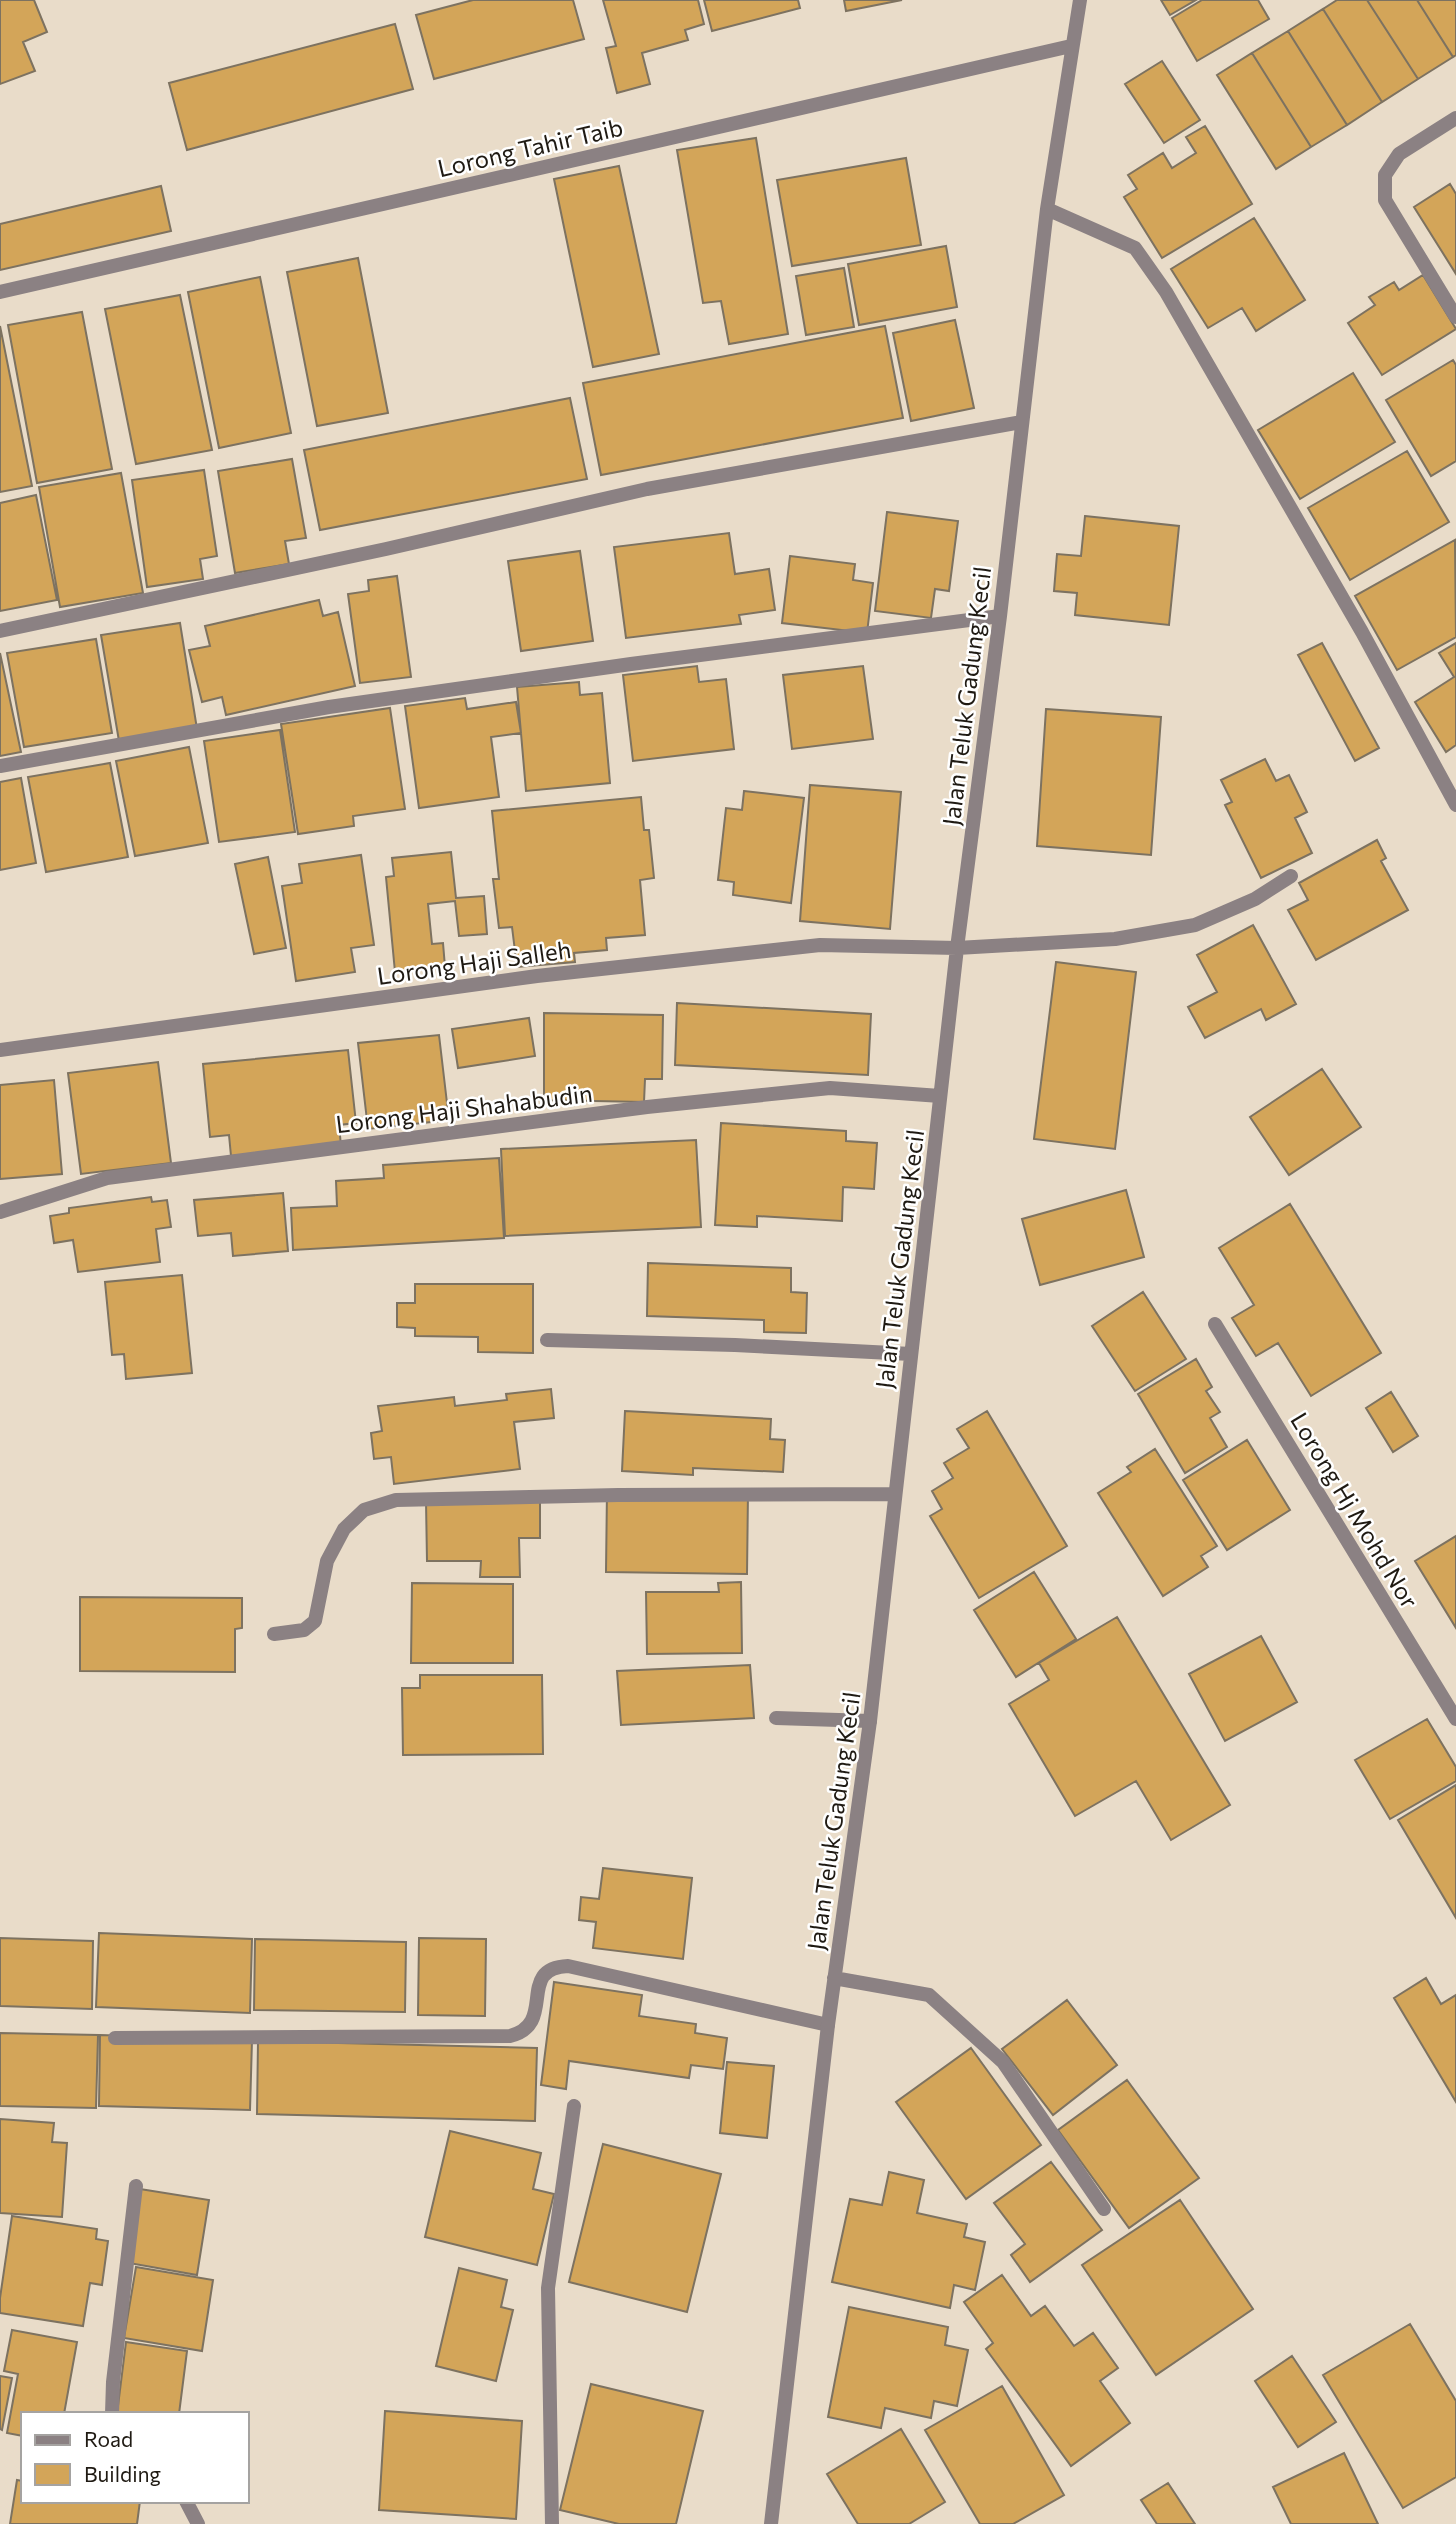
<svg xmlns="http://www.w3.org/2000/svg" width="1456" height="2524" font-family="Commissioner,sans-serif">
	<style>
		.building { fill: #d3a559; stroke: #7d7260; stroke-width: 2 }
		.lines { fill: none; stroke-linecap: round; stroke-linejoin: round }
		.lane { stroke: #8b8183; stroke-width: 14 }
		.street { stroke: #8b8183; stroke-width: 14 }
		.labels { text-anchor: middle; dominant-baseline: central; stroke-width: 5; stroke-linejoin: round; paint-order: stroke }
		.street-label { font-size: 24px; fill: #1f1a13; stroke: #fff }
	</style>
	<rect width="100%" height="100%" fill="#e9dcc9"/>
	<path class="building" d="M0 0H34L47 32 23 42 35 71 0 84Z
		M473 0H573L584 39 434 79 416 15Z
		M603 0H698L704 24 685 30 688 40 642 53 650 84 617 93 606 48 616 46Z
		M704 0H798L800 8 712 31Z
		M844 0H902L846 11Z
		M1161 0H1196L1170 15Z
		M1202 0H1258L1269 19 1197 61 1172 18Z
		M1337 0H1367L1418 79 1382 102 1323 9Z
		M1367 0H1417L1453 57 1418 79Z
		M1417 0H1456V55L1453 57Z
		M1323 9 1382 102 1347 125 1288 31Z
		M395 24 413 89 187 150 169 83Z
		M1288 31 1347 125 1311 147 1252 53Z
		M1252 53 1311 147 1276 169 1217 75Z
		M1162 61 1200 120 1164 143 1125 84Z
		M1205 126 1252 204 1162 258 1124 197 1137 189 1128 175 1163 153 1172 168 1196 153 1186 137Z
		M756 138 788 334 729 344 721 301 703 303 677 150Z
		M906 158 921 245 792 266 777 180Z
		M619 166 659 354 593 367 554 179Z
		M1450 184 1456 194V274L1414 207Z
		M161 186 171 231 0 270V224Z
		M1254 218 1305 300 1256 331 1242 308 1208 328 1171 269Z
		M946 246 957 307 859 325 848 264Z
		M358 258 388 413 317 426 287 272Z
		M844 268 854 327 806 335 796 276Z
		M1423 275 1456 329 1382 375 1348 323 1375 305 1369 297 1394 282 1399 290Z
		M260 277 291 433 219 448 188 292Z
		M180 295 212 450 136 464 105 309Z
		M82 312 112 469 37 483 8 325Z
		M955 320 974 408 911 421 893 333Z
		M0 326 32 486 0 492Z
		M885 326 903 418 601 475 583 383Z
		M1453 360 1456 365V461L1431 476 1386 400Z
		M1353 373 1395 442 1300 499 1258 430Z
		M570 398 587 479 320 530 304 450Z
		M1407 451 1449 522 1350 580 1308 508Z
		M292 459 306 538 285 541 289 564 235 573 218 471Z
		M204 470 217 556 200 559 203 579 147 587 132 480Z
		M121 473 143 593 60 607 39 487Z
		M36 495 57 600 0 611V503Z
		M887 512 958 521 949 591 935 589 931 618 875 611Z
		M1085 516 1179 526 1169 625 1075 615 1077 593 1054 591 1057 554 1081 556Z
		M729 533 735 574 769 569 775 610 739 615 741 624 626 638 614 547Z
		M1455 540 1456 637 1397 670 1355 596Z
		M580 551 593 641 521 651 508 561Z
		M790 556 855 564 853 580 873 583 867 633 782 623Z
		M397 576 411 677 360 683 348 594 369 591 368 580Z
		M319 600 323 616 338 612 355 686 226 715 222 697 202 702 189 650 210 646 205 626Z
		M180 623 197 729 119 741 101 635Z
		M96 639 112 733 24 747 7 653Z
		M1322 643 1379 748 1355 761 1298 655Z
		M1456 643V745L1446 752 1415 702 1454 677 1439 653Z
		M0 653 21 752 0 756Z
		M697 666 699 682 726 679 734 749 633 761 623 675Z
		M863 666 873 739 792 749 783 675Z
		M579 682 580 695 602 693 610 783 526 791 517 687Z
		M465 698 467 709 516 702 521 733 491 737 499 797 419 808 405 706Z
		M390 708 405 809 353 816 354 826 298 834 281 724Z
		M1046 709 1161 717 1151 855 1037 846Z
		M280 730 295 832 219 842 204 741Z
		M189 747 208 843 135 856 116 761Z
		M1265 759 1276 781 1289 775 1307 812 1295 818 1312 853 1261 878 1225 805 1232 802 1221 780Z
		M110 763 128 857 46 872 28 777Z
		M21 778 36 863 0 870V782Z
		M810 785 901 792 890 929 800 921Z
		M744 791 804 798 791 903 733 895 734 882 718 880 726 808 742 810Z
		M641 797 644 830H649L654 878 640 880 645 935 606 938 607 950 574 953 575 962 517 967 512 927 499 928 493 879H499L492 811Z
		M1377 840 1386 858 1381 861 1408 910 1316 960 1288 910 1308 900 1299 883Z
		M451 852 456 898 484 896 487 934 459 936 455 901 428 904 432 944 443 943 445 967 395 972 386 877 394 876 392 858Z
		M361 855 374 945 351 948 355 972 296 981 282 886 302 883 299 864Z
		M268 857 286 948 254 954 235 864Z
		M1253 925 1296 1004 1266 1020 1261 1009 1205 1038 1188 1007 1217 992 1197 955Z
		M1056 962 1136 972 1115 1149 1034 1139Z
		M677 1003 871 1014 868 1075 675 1065Z
		M544 1013 663 1015 662 1079H645L644 1102 544 1100Z
		M529 1018 535 1056 458 1068 452 1029Z
		M439 1035 449 1120 368 1129 358 1043Z
		M348 1050 356 1123 339 1125 341 1146 231 1156 229 1135 210 1137 203 1064Z
		M158 1062 171 1163 81 1174 68 1073Z
		M1322 1069 1361 1127 1289 1175 1250 1117Z
		M54 1080 62 1174 0 1179V1085Z
		M721 1123 846 1131V1141L877 1143 874 1189 843 1187 842 1221 757 1216V1227L715 1225Z
		M696 1140 701 1227 505 1236 501 1149Z
		M499 1158 504 1238 293 1250 291 1208 337 1206 336 1181 384 1178 383 1165Z
		M1126 1190 1144 1257 1040 1285 1022 1219Z
		M283 1193 288 1251 233 1256 231 1233 198 1236 194 1200Z
		M151 1197 152 1202 167 1200 171 1227 156 1229 160 1262 78 1272 73 1240 54 1243 50 1216 69 1213V1208Z
		M1290 1204 1381 1353 1311 1396 1278 1343 1256 1356 1232 1318 1254 1305 1219 1248Z
		M648 1263 791 1268V1292L807 1293 806 1333 764 1332V1320L647 1316Z
		M182 1275 192 1373 126 1379 124 1354 112 1355 105 1282Z
		M415 1284H533V1353L478 1352V1337L415 1336V1328L397 1327V1303H415Z
		M1143 1292 1186 1359 1135 1391 1092 1326Z
		M1196 1359 1212 1387 1206 1391 1220 1412 1210 1418 1227 1447 1185 1473 1138 1394Z
		M551 1389 554 1418 514 1422 520 1469 394 1484 391 1457 374 1459 371 1433 382 1431 378 1406 454 1397 455 1406 507 1400 506 1394Z
		M1391 1392 1418 1436 1393 1452 1366 1408Z
		M625 1411 771 1419 770 1439 785 1440 783 1472 693 1468V1475L622 1471Z
		M987 1411 1067 1546 979 1598 930 1516 942 1509 932 1491 953 1478 944 1463 969 1448 957 1429Z
		M1247 1440 1290 1510 1227 1550 1183 1480Z
		M1155 1449 1217 1546 1201 1556 1208 1567 1163 1596 1098 1493 1131 1472 1127 1467Z
		M607 1490 748 1492 747 1574 606 1572Z
		M426 1501H540V1538H519L520 1577H480L481 1561H427Z
		M1456 1536V1628L1415 1561Z
		M1034 1572 1076 1639 1016 1677 974 1610Z
		M741 1582 742 1653 647 1654 646 1592H719L718 1583Z
		M412 1583 513 1584V1663H411Z
		M80 1597 242 1598V1628L235 1629V1672L80 1671Z
		M1117 1617 1230 1805 1171 1840 1136 1781 1075 1816 1009 1704 1049 1680 1039 1663Z
		M1261 1636 1297 1702 1225 1741 1189 1674Z
		M750 1665 754 1718 621 1725 617 1671Z
		M420 1675H542L543 1754 403 1755 402 1688H420Z
		M1427 1719 1456 1767V1781L1390 1819 1355 1760Z
		M1456 1785V1918L1398 1820Z
		M603 1868 692 1878 683 1959 593 1948 596 1922 579 1920 581 1897 599 1899Z
		M99 1933 252 1939 250 2013 96 2007Z
		M0 1938 93 1941 92 2009 0 2006Z
		M419 1938 486 1939 485 2016 418 2015Z
		M255 1939 406 1942 405 2012 254 2010Z
		M1426 1978 1441 2004 1456 1995V2102L1394 1998Z
		M554 1982 642 1995 639 2016 696 2024 695 2033 727 2038 723 2069 691 2065 689 2078 569 2061 566 2089 541 2085Z
		M1067 2000 1117 2065 1053 2115 1002 2049Z
		M0 2033 98 2035 96 2108 0 2106Z
		M100 2035 252 2040 250 2110 99 2106Z
		M258 2041 537 2048 535 2121 257 2114Z
		M971 2048 1041 2145 966 2199 896 2102Z
		M727 2062 774 2066 767 2138 720 2133Z
		M1127 2080 1199 2178 1129 2228 1058 2130Z
		M0 2119 54 2123 52 2142 67 2143 62 2217 0 2213Z
		M450 2131 541 2153 533 2189 554 2194 537 2265 425 2237Z
		M603 2144 721 2174 687 2312 569 2282Z
		M1051 2162 1102 2230 1030 2282 1011 2255 1025 2244 994 2203Z
		M889 2172 924 2180 917 2213 967 2224 964 2237 985 2242 975 2290 954 2285 950 2308 832 2282 850 2199 882 2205Z
		M140 2189 209 2200 197 2275 129 2263Z
		M1180 2200 1253 2309 1156 2375 1082 2265Z
		M12 2216 97 2229 96 2239 108 2241 102 2285 90 2283 83 2326 0 2313V2298Z
		M136 2267 213 2280 202 2351 124 2338Z
		M459 2268 507 2280 501 2307 513 2310 496 2381 436 2366Z
		M1002 2275 1031 2316 1045 2306 1074 2346 1093 2333 1118 2368 1100 2381 1130 2423 1071 2466 986 2349 993 2343 964 2302Z
		M849 2307 948 2327 945 2345 968 2350 957 2406 934 2401 931 2418 885 2408 881 2428 828 2417Z
		M1410 2324 1456 2401V2477L1403 2508 1323 2375Z
		M12 2330 77 2342 64 2414H23V2436L7 2433 18 2374 4 2371Z
		M126 2342 187 2351 179 2414H117Z
		M1292 2356 1336 2422 1298 2447 1255 2381Z
		M0 2376 12 2378 2 2430 0 2429Z
		M591 2384 703 2411 676 2524H619L560 2510Z
		M1002 2386 1064 2495 1013 2524H980L925 2430Z
		M385 2411 522 2421 516 2519 379 2510Z
		M901 2429 945 2502 909 2524H858L827 2474Z
		M1344 2453 1378 2524H1291L1273 2487Z
		M17 2480 23 2481V2501H140L137 2524H10Z
		M1168 2483 1195 2524H1157L1141 2500Z"/>
	<g class="lines">
		<path class="lane" d="M776 1718 870 1721
			M115 2038 510 2036C558 2024 515 1968 568 1966L828 2025"/>
		<path class="street" d="M1456 118 1399 154 1385 175V200L1456 317
			M1047 209 1135 248 1166 292 1362 632 1456 805
			M0 292 1071 46
			M0 631 386 549 647 489 1022 422
			M0 766 329 707 631 664 1000 616
			M0 1050 537 976 820 945 957 948 1115 939 1195 925 1255 899 1291 876
			M0 1212 107 1178 647 1107 830 1088 940 1096
			M1215 1324 1456 1719
			M547 1340 735 1345 911 1354
			M274 1634 304 1630 315 1621 327 1561 344 1529 364 1510 396 1500 618 1495 894 1494
			M834 1978 929 1995 1003 2062 1104 2209
			M112 2414 113 2382 136 2186
			M186 2501 198 2524
			M552 2524 548 2288 574 2106
			M771 2524 828 2025 870 1721 957 948 1000 616 1047 209 1080 0"/>
	</g>
	<g class="labels">
		<g class="street-label">
			<text transform="translate(530 147) rotate(-13)">Lorong Tahir Taib</text>
			<text transform="translate(966 696) rotate(-83)">Jalan Teluk Gadung Kecil</text>
			<text transform="translate(474 962) rotate(-8)">Lorong Haji Salleh</text>
			<text transform="translate(464 1108) rotate(-7)">Lorong Haji Shahabudin</text>
			<text transform="translate(899 1259) rotate(-83)">Jalan Teluk Gadung Kecil</text>
			<text transform="translate(1355 1510) rotate(59)">Lorong Hj Mohd Nor</text>
			<text transform="translate(833 1821) rotate(-82)">Jalan Teluk Gadung Kecil</text>
		</g>
	</g>
	<rect x="21" y="2412" width="228" height="91" fill="#ffffff" stroke="#a5a3a1" stroke-width="2"/>
	<rect x="35" y="2435" width="35" height="10" fill="#8b8183" stroke="#a5a3a1" stroke-width="2"/>
	<text x="84" y="2447" font-size="21" fill="#1f1a13">Road</text>
	<rect x="35" y="2464" width="35" height="21" fill="#d3a559" stroke="#a5a3a1" stroke-width="2"/>
	<text x="84" y="2482" font-size="21" fill="#1f1a13">Building</text>
</svg>
